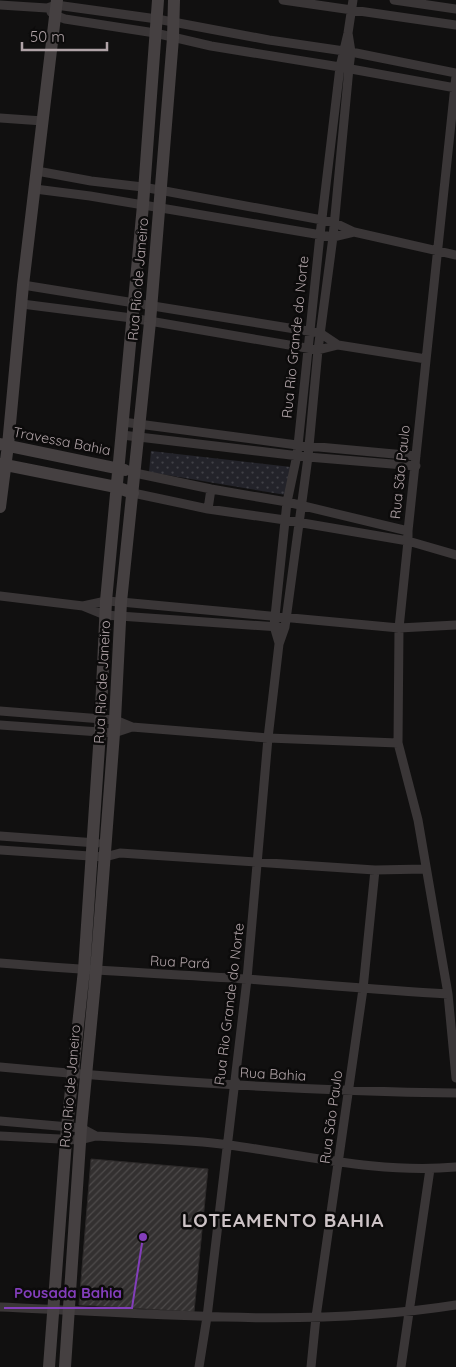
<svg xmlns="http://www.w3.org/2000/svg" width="456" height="1367" font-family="Quicksand,sans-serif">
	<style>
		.green { fill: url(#green-dots) }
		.building { fill: url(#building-hatch); stroke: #2d2a2a }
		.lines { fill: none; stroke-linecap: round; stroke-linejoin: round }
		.street { stroke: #3a3637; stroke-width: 9 }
		.secondary { stroke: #454041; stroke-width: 12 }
		.labels { text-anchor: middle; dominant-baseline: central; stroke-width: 5; stroke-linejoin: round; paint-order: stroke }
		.street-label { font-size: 14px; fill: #b0a3a7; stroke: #0c0b0b }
		.district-label { font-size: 19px; font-weight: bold; letter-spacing: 1px; fill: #cdc3c6; stroke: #0c0b0b }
		.leader { fill: none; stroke: #833ebb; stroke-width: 2 }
		.callout-dot { fill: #833ebb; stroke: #0c0b0b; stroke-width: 2 }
		.callout-label { font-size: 15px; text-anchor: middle; font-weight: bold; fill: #833ebb; stroke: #0c0b0b; stroke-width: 5; stroke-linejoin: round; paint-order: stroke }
	</style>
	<defs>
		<pattern id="green-dots" width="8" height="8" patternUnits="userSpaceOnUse" patternTransform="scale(1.25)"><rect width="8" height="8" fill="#23232a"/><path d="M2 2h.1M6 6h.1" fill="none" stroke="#404046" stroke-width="1.8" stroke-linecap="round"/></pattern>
		<pattern id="building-hatch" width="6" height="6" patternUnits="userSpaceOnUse" patternTransform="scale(1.25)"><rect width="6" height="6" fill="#333030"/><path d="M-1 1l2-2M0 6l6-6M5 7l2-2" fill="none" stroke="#4e4b4b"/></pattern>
	</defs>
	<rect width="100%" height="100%" fill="#111010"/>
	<path class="green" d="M151 451 291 467 286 495 149 472Z"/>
	<path class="building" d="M91 1159 208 1169 194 1312 79 1305Z"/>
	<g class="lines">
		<path class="street" d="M283 0 456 25
			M394 0 456 9
			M0 5 47 8 56 5 157 19 269 40 351 52 456 73
			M51 12 54 15 65 19 155 33 211 46 340 67 456 88
			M456 76 408 531V541L399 628 398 743 418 820 448 994 456 1078
			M0 118 43 121
			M37 171 91 181 143 187 333 222 354 232 456 255
			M35 189 90 196 333 237 354 232
			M23 285 320 333 338 345
			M22 304 132 318 318 350 338 345 426 359
			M123 422 297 445 416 456
			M122 435 308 457 416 466
			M135 473 211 489 287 502 408 531
			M133 493 208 509 285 520 408 541 456 555
			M208 509 211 489
			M0 596 83 606 105 615 279 627
			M83 606 106 601 121 602 399 628 456 625
			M279 643 274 626 287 502 297 455 320 235 340 67 348 33 353 0
			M0 711 115 720 132 727 268 738 398 743
			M0 725 114 733 132 727
			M0 836 97 843
			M0 850 105 857 120 853 375 870 425 869
			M0 963C82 970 165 974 247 979 314 984 381 990 448 994
			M0 1067C152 1081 304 1091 456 1093
			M0 1121 81 1128 96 1136
			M0 1136 80 1140 96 1136C140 1139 185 1139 229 1145 304 1155 380 1174 456 1167
			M0 1307C151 1313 306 1329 456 1305
			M199 1367 207 1317 247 979 268 738 279 644 285 627 308 457 318 350 333 237 349 68 351 52 348 33
			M311 1367 316 1317 363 989 375 870
			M401 1367 430 1169"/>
		<path class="secondary" d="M0 444 125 470
			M0 464 116 487 133 493
			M0 507 8 445 23 285 57 0
			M49 1367 67 1127 84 970 100 732 106 601 143 205 158 0
			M65 1367 81 1128 96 971 115 720 121 602 150 322 173 38 174 0"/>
	</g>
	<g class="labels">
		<g class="street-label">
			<text transform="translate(138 279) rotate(-85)">Rua Rio de Janeiro</text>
			<text transform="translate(295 337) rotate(-84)">Rua Rio Grande do Norte</text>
			<text transform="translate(62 441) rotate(11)">Travessa Bahia</text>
			<text transform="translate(400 472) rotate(-84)">Rua São Paulo</text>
			<text transform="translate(102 682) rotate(-87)">Rua Rio de Janeiro</text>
			<text transform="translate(180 962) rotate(3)">Rua Pará</text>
			<text transform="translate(229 1004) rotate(-83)">Rua Rio Grande do Norte</text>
			<text transform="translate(273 1074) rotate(3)">Rua Bahia</text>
			<text transform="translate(70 1086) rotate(-85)">Rua Rio de Janeiro</text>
			<text transform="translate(331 1117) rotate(-82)">Rua São Paulo</text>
		</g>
		<g class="district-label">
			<text x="283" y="1220">LOTEAMENTO BAHIA</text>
		</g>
	</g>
	<path class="leader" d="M143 1237L132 1308H4"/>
	<circle class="callout-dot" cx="143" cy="1237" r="5"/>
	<g class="callout-label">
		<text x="68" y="1298">Pousada Bahia</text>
	</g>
	<path d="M22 42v8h85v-8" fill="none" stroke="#b0a3a7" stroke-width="2.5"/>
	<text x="30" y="42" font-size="15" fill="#b0a3a7" stroke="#0c0b0b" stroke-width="4" paint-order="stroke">50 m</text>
</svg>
